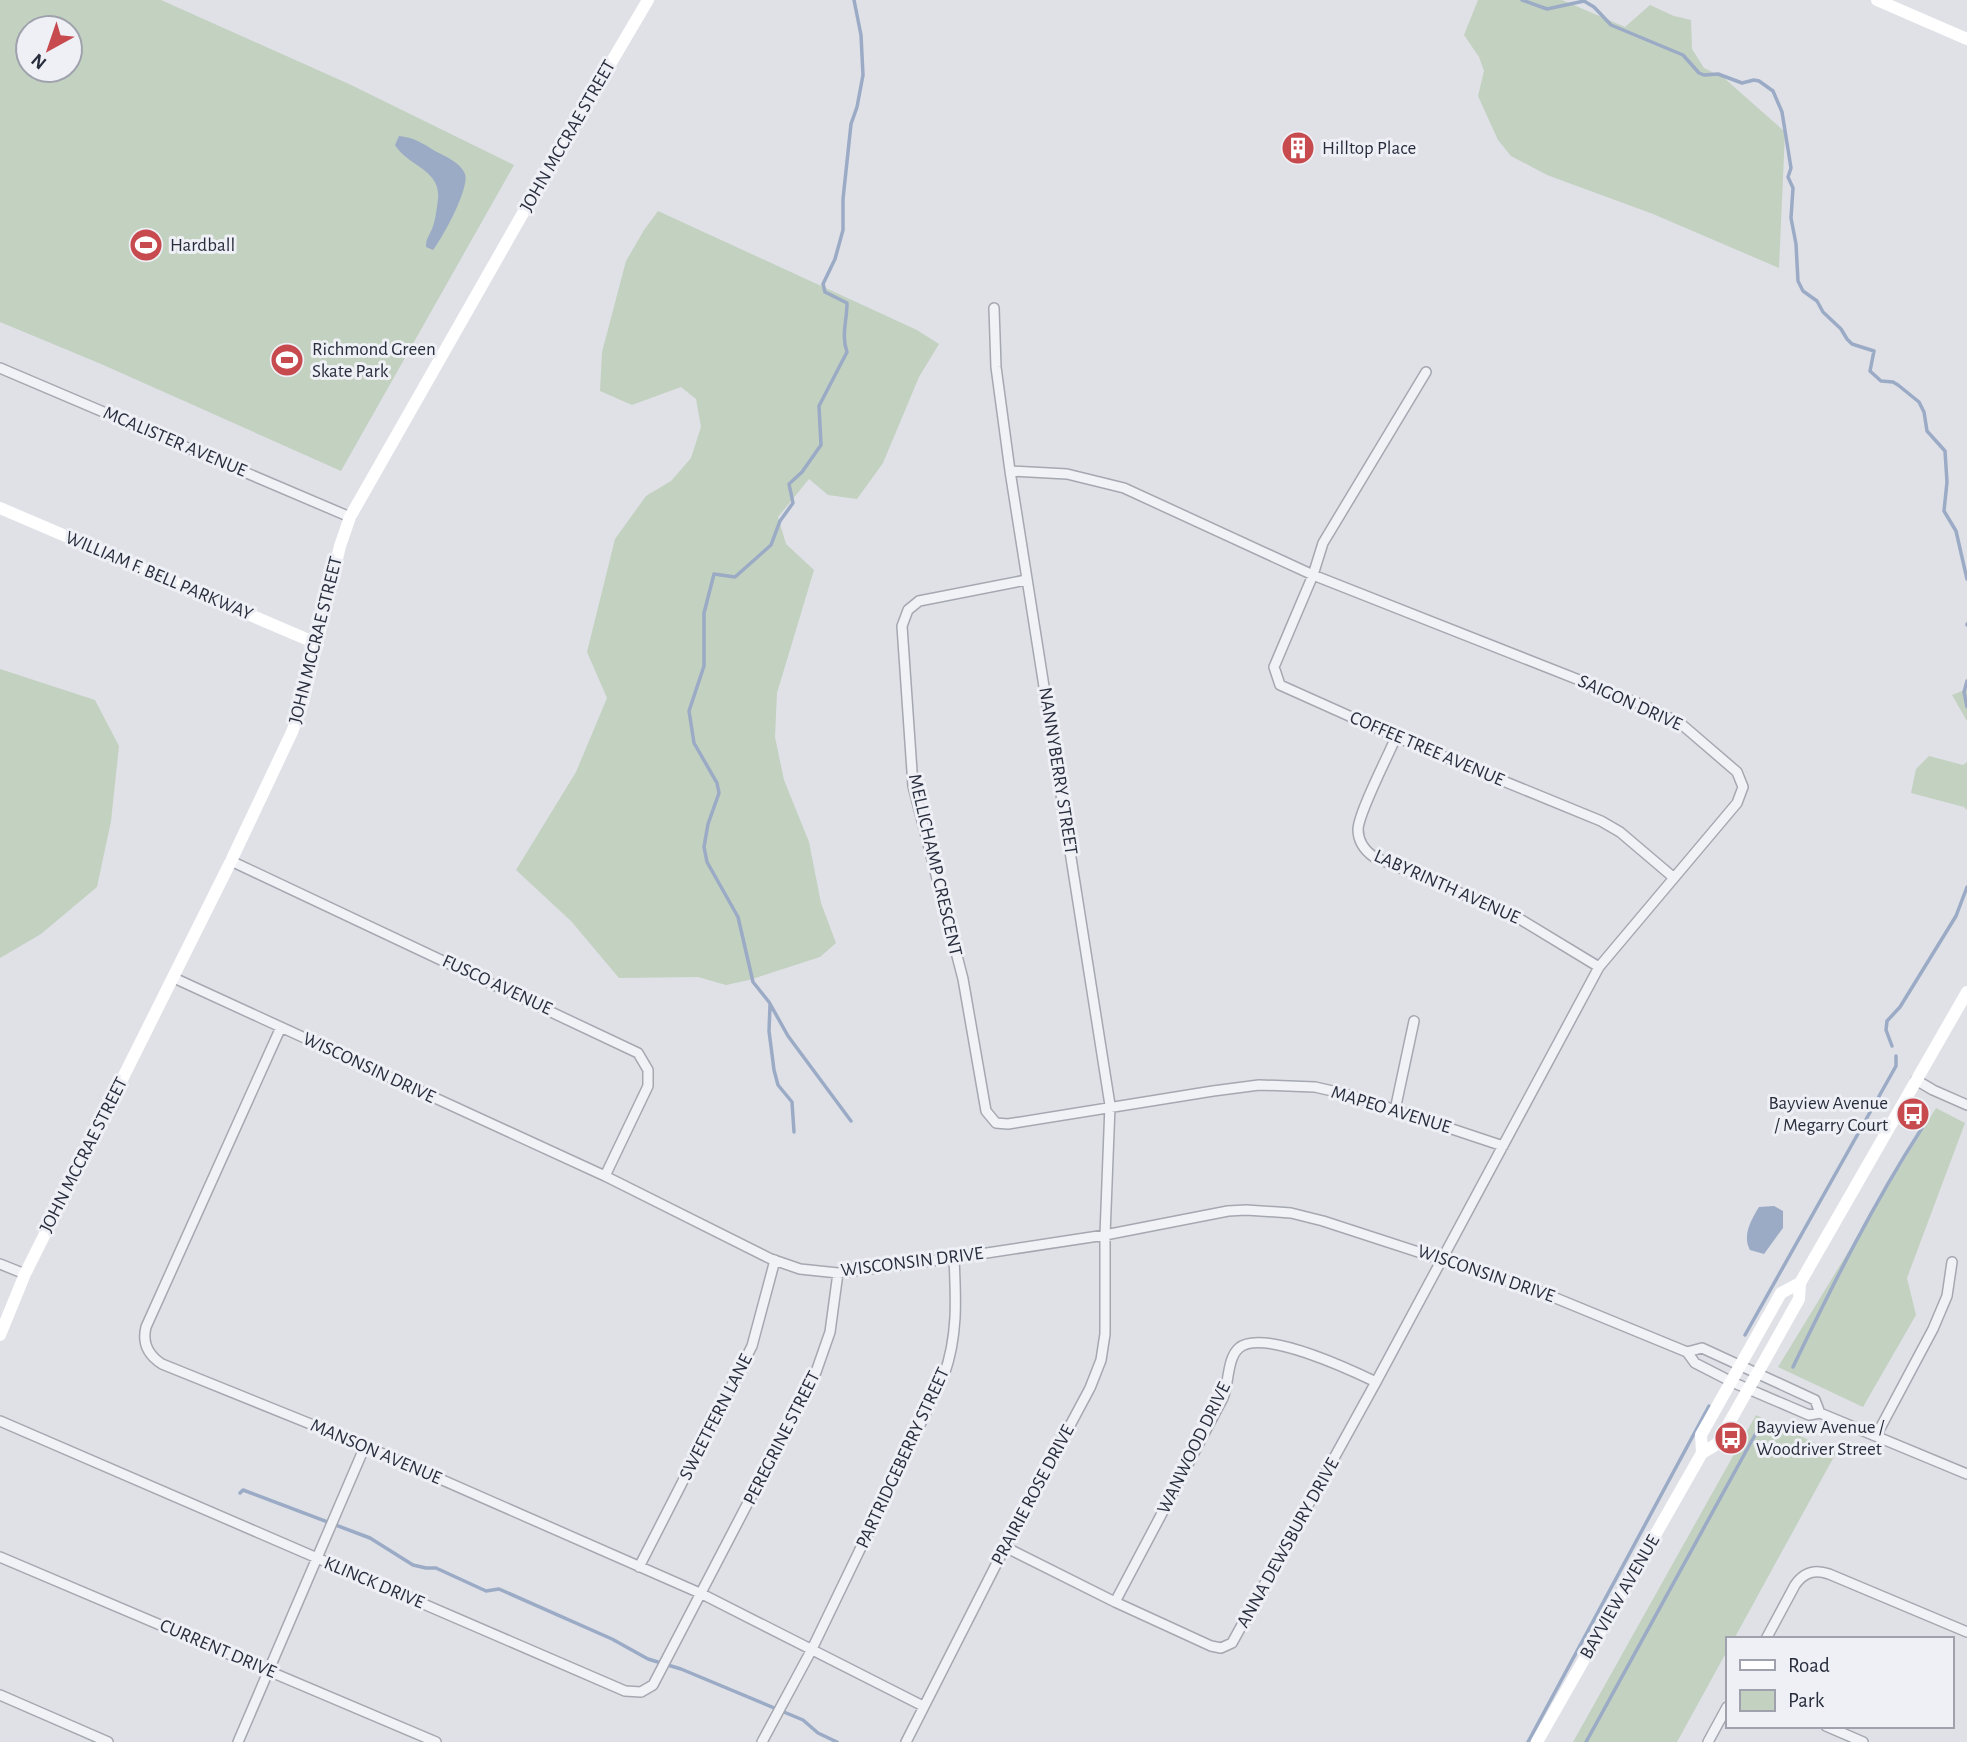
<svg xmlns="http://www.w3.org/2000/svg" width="1967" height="1742" font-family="'Alegreya Sans',sans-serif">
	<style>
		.green { fill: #c3d1c0; fill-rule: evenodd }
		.water { fill: #9babc6 }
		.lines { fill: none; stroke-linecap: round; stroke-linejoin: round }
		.stream { stroke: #9babc6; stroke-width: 3.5 }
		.street-casing { stroke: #a5a8b1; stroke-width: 12 }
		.street { stroke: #f1f2f6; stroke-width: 9 }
		.secondary { stroke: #fff; stroke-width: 12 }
		.labels { text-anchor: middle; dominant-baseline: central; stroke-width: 6; stroke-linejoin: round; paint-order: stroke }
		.street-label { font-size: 19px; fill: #292e3e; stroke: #eef0f5 }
		.poi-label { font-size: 19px; fill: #292e3e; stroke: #eef0f5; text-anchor: start }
	</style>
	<rect width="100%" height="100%" fill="#dfe1e7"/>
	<path class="green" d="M0 0H161L349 84 514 165 341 471 101 364 0 322ZM28 28H70V70H28Z
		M1478 0H1562L1625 27 1650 5 1674 16 1691 20 1692 49 1704 68 1724 78 1785 132 1779 268 1653 214 1547 175 1511 156 1498 140 1478 96 1484 71 1479 57 1464 35Z
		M658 211 917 330 939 344 919 377 883 463 857 499 828 495 809 479 778 517 786 544 814 570 777 693 775 737 784 780 809 842 821 903 836 943 820 957 749 980 726 985 698 977 619 978 571 921 516 870 576 772 607 698 587 652 615 539 646 496 671 481 691 458 701 427 696 399 681 387 632 405 600 391 602 352 626 261 644 230Z
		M0 669 95 700 119 746 111 821 97 887 41 934 0 958Z
		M1967 689V721L1952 695Z
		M1929 756 1963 765 1967 762V810L1964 807 1911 793 1916 769Z
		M1936 1108 1965 1123 1907 1278 1916 1315 1863 1407 1778 1367Z
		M1756 1415 1836 1453 1734 1639H1727V1651L1677 1742H1573Z"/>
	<path class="water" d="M399 136C413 137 424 144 435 151 445 156 461 163 465 174 470 188 442 239 433 250L426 247C426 239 428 238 431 231 435 224 437 208 438 199 441 169 407 166 395 145Z
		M1774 1206 1783 1211V1228L1764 1254 1750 1250C1742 1236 1751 1220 1759 1207Z"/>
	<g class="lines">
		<path class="stream" d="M1522 0 1547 9 1584 1 1594 7 1611 25 1683 55 1699 73 1704 75 1718 74 1742 83 1754 80 1759 81 1773 91 1782 112 1791 168 1788 177 1793 188 1791 218 1796 244 1798 281 1803 291 1817 301 1823 312 1841 329 1847 339 1852 344 1874 351 1870 371 1881 381 1893 382 1898 385 1919 402 1924 412 1927 431 1945 451 1947 482 1944 511 1956 531 1967 579
			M1967 624V625
			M1967 681 1964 692 1967 707
			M770 1005 769 1031 774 1070 778 1085 792 1102 794 1132
			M1892 1046 1886 1030 1887 1021 1900 1007 1956 916 1967 887
			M851 1121 788 1036 769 1002 753 982 738 917 707 862 704 847 708 824 719 793 717 783 694 743 689 711 704 666V613L714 574 735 577 771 545 780 521 793 503 789 484 802 472 821 445 819 406 847 352C841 335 847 321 847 303L825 292 823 284 835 259 843 230V199L851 124 857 107 863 75 861 35 854 0
			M1745 1335 1896 1066V1056
			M1793 1367C1832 1286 1873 1204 1922 1128
			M240 1493 243 1490 370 1538 413 1565 426 1568H436L486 1591 499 1589 612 1639 648 1659 681 1669 803 1720 818 1733 837 1742
			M1528 1742 1709 1406
			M1586 1742 1761 1424"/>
		<defs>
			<path id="street" d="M0 368 350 517
				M1426 372 1323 543 1313 575 1274 667 1280 685 1396 737 1601 821 1620 832 1673 877
				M1026 580 919 601 908 610 902 626 913 786 963 979 986 1111 996 1123 1008 1124 1213 1091 1259 1085 1289 1086 1315 1087 1350 1095 1503 1146
				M1396 737C1388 756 1359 812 1358 829 1358 841 1364 850 1374 857L1515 916 1599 967
				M231 861 638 1053 648 1070V1086L605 1176
				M174 978 605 1176 771 1259 800 1269 838 1273 954 1258 1105 1235 1228 1211 1246 1210 1291 1213 1323 1221 1541 1292 1687 1352 1695 1363 1732 1382 1809 1415 1820 1413 1967 1474
				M281 1027 146 1327C142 1343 148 1355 162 1364L365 1446 702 1594 923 1706
				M1916 1080 1933 1090 1967 1105
				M1395 1110 1414 1021
				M0 1264 25 1274
				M1687 1352 1702 1348 1815 1400 1820 1413
				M0 1421 625 1691 641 1692 653 1685 816 1372 830 1332 838 1273
				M1876 1436 1933 1329 1947 1296 1952 1262
				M1005 1547 1115 1602 1211 1646 1221 1648 1232 1643 1376 1382 1599 967 1737 803 1743 787 1737 772 1680 723 1645 706 1313 575 1124 488 1067 474 1010 471
				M0 1557 436 1742
				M639 1567 752 1346 775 1260
				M1115 1602 1223 1398C1229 1384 1227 1358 1239 1348 1262 1328 1351 1370 1376 1382
				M1766 1639 1795 1585C1804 1572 1815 1569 1829 1574L1967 1632
				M0 1695 108 1742
				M1826 1726 1863 1742
				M238 1742 365 1446
				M762 1742 812 1649 944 1375C958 1336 956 1299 954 1258
				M906 1742 1005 1547 1090 1388 1101 1360 1105 1334V1235L1110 1105 1010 471 996 367 994 308
				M1708 1742 1727 1707"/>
		</defs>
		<use href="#street" class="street-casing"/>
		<use href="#street" class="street"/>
		<path class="secondary" d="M1877 0 1967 39
			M0 508 318 644
			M0 1335 25 1274 231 861 292 732 303 702 340 546 350 517 543 178 648 0
			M1702 1453 1701 1435 1781 1293 1800 1283
			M1537 1742 1702 1453 1717 1444 1766 1358 1799 1299 1800 1283 1967 992"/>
	</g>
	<defs>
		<symbol id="building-disc" viewBox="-11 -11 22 22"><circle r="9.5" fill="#c74a4f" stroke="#eef0f5"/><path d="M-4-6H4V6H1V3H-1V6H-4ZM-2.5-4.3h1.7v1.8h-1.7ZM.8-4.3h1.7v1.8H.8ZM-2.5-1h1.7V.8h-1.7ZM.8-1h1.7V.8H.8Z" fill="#fff"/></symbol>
		<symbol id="stadium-disc" viewBox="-11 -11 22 22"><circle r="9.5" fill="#c74a4f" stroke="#eef0f5"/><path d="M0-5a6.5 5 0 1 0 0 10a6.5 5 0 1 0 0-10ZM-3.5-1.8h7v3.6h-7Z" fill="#fff"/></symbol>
		<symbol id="bus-disc" viewBox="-11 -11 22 22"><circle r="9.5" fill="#c74a4f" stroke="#eef0f5"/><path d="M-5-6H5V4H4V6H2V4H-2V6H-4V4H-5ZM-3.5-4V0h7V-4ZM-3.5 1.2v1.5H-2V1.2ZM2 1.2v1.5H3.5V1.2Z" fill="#fff"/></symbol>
	</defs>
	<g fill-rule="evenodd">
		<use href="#building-disc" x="1279" y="129" width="38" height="38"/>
		<use href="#stadium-disc" x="127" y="226" width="38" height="38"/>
		<use href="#stadium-disc" x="268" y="341" width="38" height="38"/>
		<use href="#bus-disc" x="1894" y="1095" width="38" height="38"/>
		<use href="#bus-disc" x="1712" y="1419" width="38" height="38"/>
	</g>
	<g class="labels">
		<g class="street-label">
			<text transform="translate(568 136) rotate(-60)">JOHN MCCRAE STREET</text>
			<text transform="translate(175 442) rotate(23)">MCALISTER AVENUE</text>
			<text transform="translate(159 576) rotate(23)">WILLIAM F. BELL PARKWAY</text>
			<text transform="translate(316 640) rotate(-76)">JOHN MCCRAE STREET</text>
			<text transform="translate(1630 703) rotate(24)">SAIGON DRIVE</text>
			<text transform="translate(1427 749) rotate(23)">COFFEE TREE AVENUE</text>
			<text transform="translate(1058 771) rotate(81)">NANNYBERRY STREET</text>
			<text transform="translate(935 865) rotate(77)">MELLICHAMP CRESCENT</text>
			<text transform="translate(1447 887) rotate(24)">LABYRINTH AVENUE</text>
			<text transform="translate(497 985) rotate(25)">FUSCO AVENUE</text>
			<text transform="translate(369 1068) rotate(25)">WISCONSIN DRIVE</text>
			<text transform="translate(1391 1110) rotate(17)">MAPEO AVENUE</text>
			<text transform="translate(84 1155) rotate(-63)">JOHN MCCRAE STREET</text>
			<text transform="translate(912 1262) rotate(-7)">WISCONSIN DRIVE</text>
			<text transform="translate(1486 1274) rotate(19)">WISCONSIN DRIVE</text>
			<text transform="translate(716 1417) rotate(-63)">SWEETFERN LANE</text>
			<text transform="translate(782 1438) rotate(-63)">PEREGRINE STREET</text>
			<text transform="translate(1194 1448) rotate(-64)">WANWOOD DRIVE</text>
			<text transform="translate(376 1452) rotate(23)">MANSON AVENUE</text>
			<text transform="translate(903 1458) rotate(-65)">PARTRIDGEBERRY STREET</text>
			<text transform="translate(1033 1495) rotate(-62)">PRAIRIE ROSE DRIVE</text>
			<text transform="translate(1288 1543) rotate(-61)">ANNA DEWSBURY DRIVE</text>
			<text transform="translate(374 1583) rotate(23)">KLINCK DRIVE</text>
			<text transform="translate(1620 1597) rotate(-60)">BAYVIEW AVENUE</text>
			<text transform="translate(218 1649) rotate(23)">CURRENT DRIVE</text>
		</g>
		<g class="poi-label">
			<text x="1322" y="148">Hilltop Place</text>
			<text x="170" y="245">Hardball</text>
			<text x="312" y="349">Richmond Green<tspan x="312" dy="22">Skate Park</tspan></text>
			<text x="1888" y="1103" text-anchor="end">Bayview Avenue<tspan x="1888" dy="22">/ Megarry Court</tspan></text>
			<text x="1756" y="1427">Bayview Avenue /<tspan x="1756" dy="22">Woodriver Street</tspan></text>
		</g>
	</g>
	<rect x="1726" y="1637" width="228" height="91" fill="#eef0f5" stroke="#9fa2ac" stroke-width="2"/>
	<rect x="1740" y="1660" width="35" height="10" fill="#ffffff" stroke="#9fa2ac" stroke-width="2"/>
	<text x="1788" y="1672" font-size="21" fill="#292e3e">Road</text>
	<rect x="1740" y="1690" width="35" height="21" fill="#c3d1c0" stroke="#9fa2ac" stroke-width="2"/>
	<text x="1788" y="1707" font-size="21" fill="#292e3e">Park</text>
	<g transform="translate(49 49) rotate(220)"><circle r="33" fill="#eef0f5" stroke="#9fa2ac" stroke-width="2"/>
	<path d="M0-5L12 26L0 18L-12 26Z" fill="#c74a4f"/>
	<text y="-10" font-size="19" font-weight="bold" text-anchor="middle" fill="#292e3e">N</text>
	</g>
</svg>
